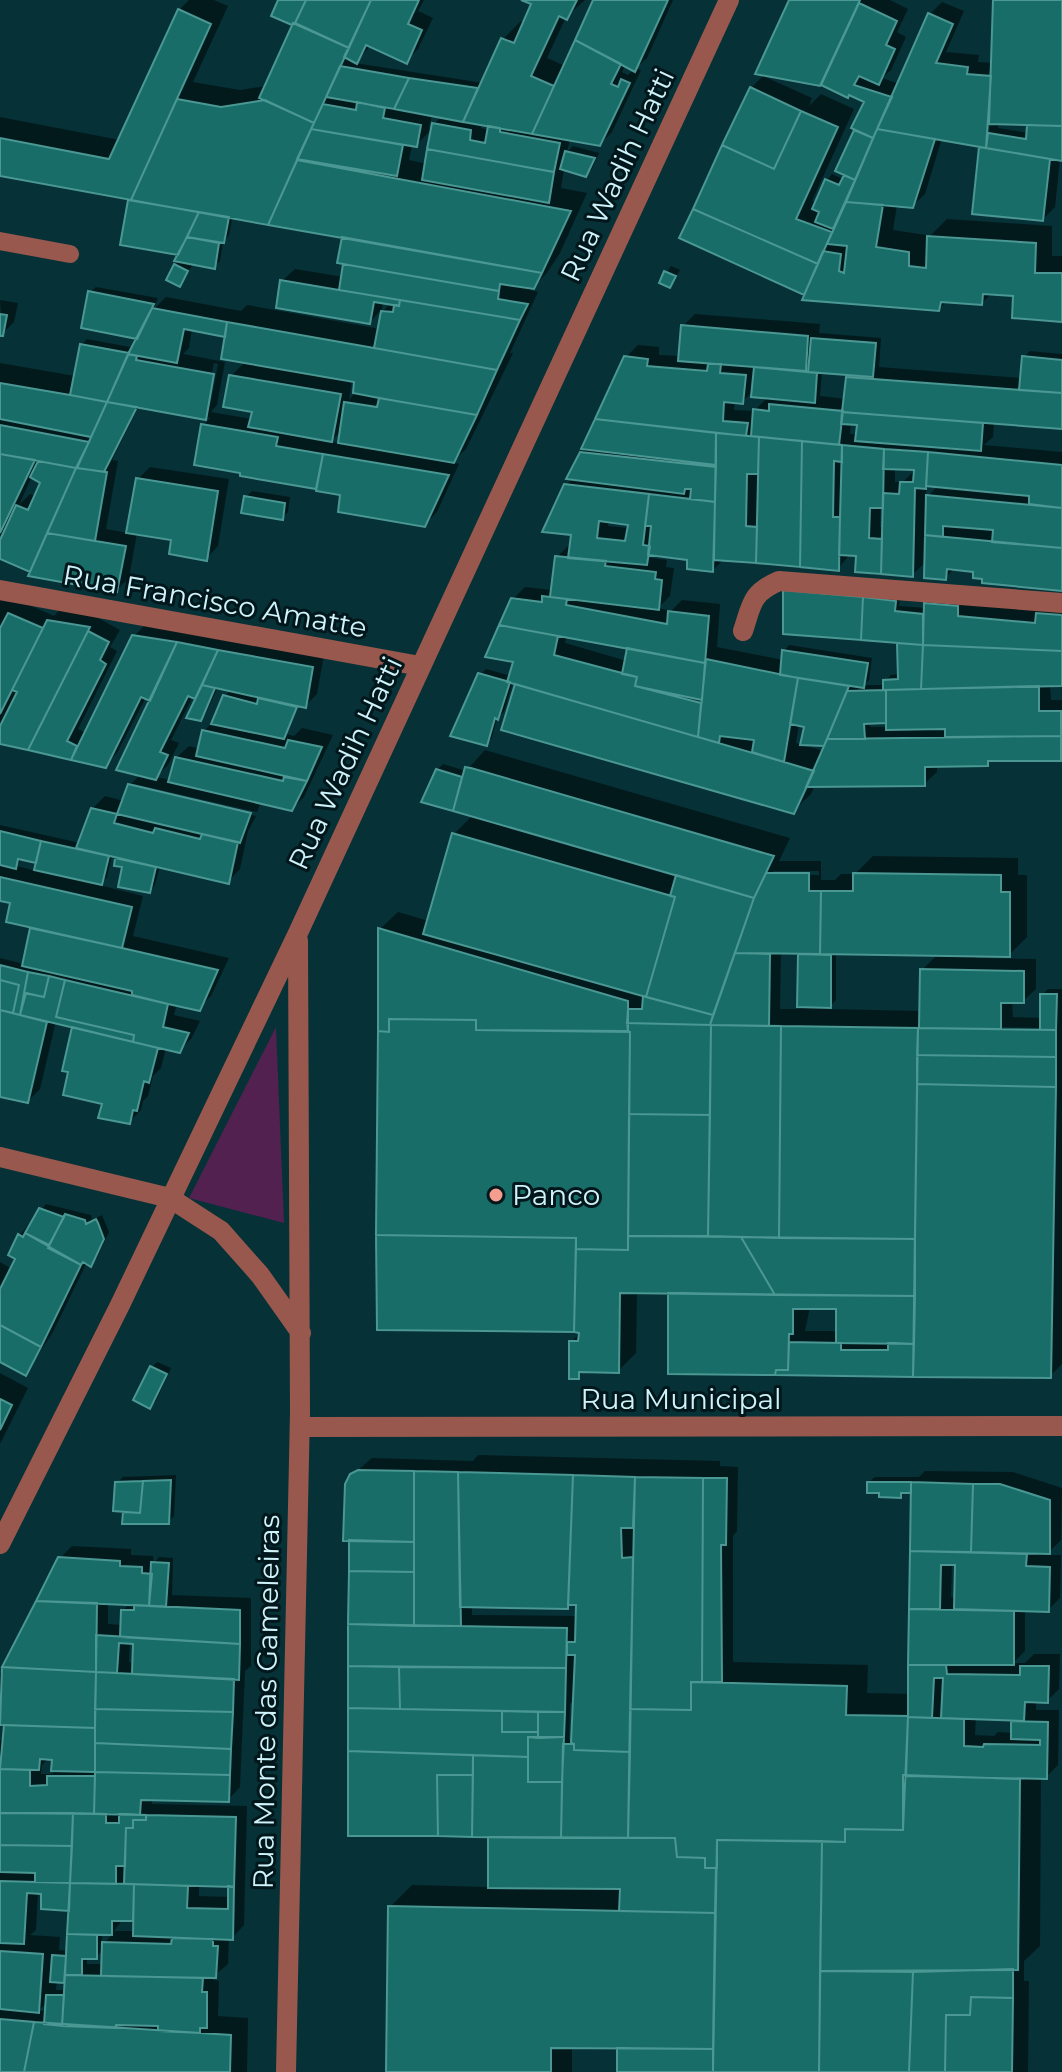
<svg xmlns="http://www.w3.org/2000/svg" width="1062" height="2072" font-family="Montserrat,sans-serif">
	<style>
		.green { fill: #532150 }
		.shadow { fill: #0007; fill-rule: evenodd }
		.building { fill: #196d69; stroke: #4a9793; stroke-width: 2; fill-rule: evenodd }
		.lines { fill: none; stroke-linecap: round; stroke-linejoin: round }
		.lane { stroke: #99584d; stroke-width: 18 }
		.street { stroke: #99584d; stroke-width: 20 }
		.poi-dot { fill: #f59d8e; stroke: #01171b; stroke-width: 3 }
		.labels { text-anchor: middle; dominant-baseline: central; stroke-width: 6; stroke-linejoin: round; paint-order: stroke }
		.street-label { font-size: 28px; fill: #cff3fa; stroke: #01171b }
		.poi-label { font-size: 28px; fill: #cff3fa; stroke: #01171b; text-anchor: start }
	</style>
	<rect width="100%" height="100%" fill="#063137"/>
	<path class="green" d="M276 1027 284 1223 189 1198Z"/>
	<path class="shadow" d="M189 0H214L228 6 193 82 240 90 266 86 295 24 274 15 280 0H424L418 11 433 18 418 49 406 61 371 45 355 63 483 83 503 39 521 21 525 23 534 3 526 0H585L566 17 547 58 565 66 595 0H673L647 58 636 68 641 70 612 132 600 144 570 139 567 152 573 146 599 153 592 169 586 175 564 169 561 188 587 193 560 253 546 274 530 290 538 292 510 353H513L466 449 452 462 459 464 437 512 425 524 343 493 242 475 203 425 210 418 139 406 112 460 118 461 106 529 128 533 138 479 150 467 229 479 218 546 206 559 173 539 137 533 129 578 117 590 33 571 0 552V545L7 528 0 536V363L75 376 81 345 87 339 135 348 144 330 90 292 96 287 158 298 153 310 166 297 241 311 247 305 380 329 383 311 391 303 383 301 382 309 370 322 282 281 295 269 343 277 344 238 233 215 229 235 223 242 220 261 214 266 194 263 180 284 175 265 180 260V253L130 201 133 197 0 173V117L120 140 179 10ZM625 65 634 69 628 75 622 72ZM432 114 442 116 429 129ZM482 123 490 125 489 130 481 128ZM433 128 427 164 409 160 412 145H416ZM192 329 227 335 246 361 231 376 254 410 252 419 211 412 217 405 225 362 183 354 189 348ZM214 363 218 364 210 406H206ZM352 380 357 381 356 392 349 400ZM342 430 340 443 330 442ZM32 476 43 482 36 496 30 494 19 505Z
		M792 0H890L908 9 897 32 906 37 891 70 882 78 900 84 930 14 942 2 964 11 946 52 979 55 978 62 993 63 995 0H1062V159H1060L1055 207 1043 219 974 212 981 145 942 138 925 194 912 206 897 205 893 230 926 235V240L947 219 1052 226V256H1062V320L1016 294 992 293 982 303 948 300 939 309 810 286 804 293 751 88 763 76 812 98 809 106 821 94 854 109 812 201 817 202 827 180 832 174 845 180 855 131 866 101 822 83 758 72ZM989 71H993L989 135H985ZM999 122 1029 123 1028 133 998 128Z
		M671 266 680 270 670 286 661 282Z
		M0 300 18 303 14 322 2 334Z
		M695 314 820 324 819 333 881 338 879 367 1022 378 1024 357 1030 351 1062 354V427L994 422 993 437 984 445 1062 452V589L984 577 976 570 955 568 945 578 927 561 912 575 858 554H850L838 569 724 559 713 570 689 558 655 554 651 558 667 560 666 567 674 568 670 596 658 608 671 611 682 600 720 604 717 647 783 660 784 651 789 645 872 658 869 680 864 685H885V681L891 675 899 674 898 641 785 591 901 595 899 606 926 608V604L938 592 1062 603V683L1050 684 1051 700H1062L1060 759H992L987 764H937V772L924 784 815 785 811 794 793 811 513 681 504 712 497 718 492 738 486 743 480 675 486 669 511 676 515 661 488 655 513 599 525 587 551 590 557 557 569 545H572L573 533 566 485 573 478 581 453 586 448H584L626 357 638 345 659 347V355L681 356 683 326ZM822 371 852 374 848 378 846 399 820 396ZM754 390 768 397 754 411 734 410 735 401 742 402ZM851 423 859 424 858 434H850ZM895 467 917 468 903 482H895ZM928 484 939 485 926 498V486ZM881 500H885V527H880ZM609 521 630 524 629 528 608 526ZM567 635 629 647 627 661 565 643ZM644 688 667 690 665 696ZM670 692 704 699 702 706 669 695ZM888 718V727H870V721ZM799 724 806 726 803 743 827 744 824 751 796 743ZM805 785H809L801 802 798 801Z
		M252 491 290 497 288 512 282 518 246 497Z
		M0 598 21 601 54 616 61 608 100 615 98 618 120 630 110 647 117 651 78 729 86 733 134 636 146 624 324 655 317 694 305 706 299 705 286 734 294 736 302 728 333 735 304 797 292 809 261 802 257 812 134 784V788L256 816 248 831 240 869 228 882 160 866 155 885 149 891 117 859 120 856 112 855 107 877 99 885 143 896 133 936 229 958 211 996 199 1008 177 1004 174 1015 200 1021 191 1039 179 1051 166 1048 161 1068 153 1076 148 1096 143 1101 141 1110 129 1122 104 1103 74 1026 56 1021 40 1089 28 1101 0 1095V958L24 964 33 926 13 902 0 899V825L80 843 92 809 105 796 124 801 129 786 141 774 152 700 146 697 117 753 105 765 0 741ZM218 687 231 690 225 696 215 720 204 731 200 749 189 746 176 758 171 780 156 777 168 765 179 743 171 740 193 696 201 690 200 719 206 713ZM22 858 38 862 36 871 17 866Z
		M485 750 790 838 779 861H821V880H835L841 874H855L873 856 1018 858V875H1027V937L1009 955 977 954V958L1036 959V989L1023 1001H1012L1013 1017 1042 1018V995L1048 989H1062V1364L1050 1376 775 1373 670 1292 637 1291 636 1353 618 1371 585 1370 578 1377 571 1342 582 1331 379 1328 380 929 398 912 429 921 454 834 473 815 423 800 437 770 443 764 466 771ZM773 871H819V875H773ZM781 952H803L800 955 799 1009H780ZM836 952 938 954 922 970 921 1011 827 1009 836 1000ZM991 1027 1042 1028V1032L991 1031ZM810 1307H838V1331H805Z
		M46 1204 91 1215 92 1220 102 1215 109 1232 97 1258 91 1264 87 1262 53 1332 26 1373 0 1360V1262L12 1269 18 1258 10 1254 20 1235Z
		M157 1362 171 1368 156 1401 150 1406 151 1368Z
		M0 1373 28 1388 0 1444Z
		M478 1455 720 1461V1466L738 1467 737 1531 733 1536V1662L868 1665 867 1693 910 1694 913 1488 900 1496 869 1482 875 1477H919L925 1471 1013 1472 1062 1488 1061 1540 1046 1555H1061L1060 1598 1048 1610 1025 1609V1651L1013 1663H1025L1034 1654H1060L1059 1689 1047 1701H1036V1710H1059L1058 1765 1046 1777H1041L1040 1946 1024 1961V1981H1029L1028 2072H619L622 2046H572V2072H388L390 1907 412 1885 490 1887 493 1835 350 1834 351 1539 349 1478 372 1458 473 1461ZM952 1563H957L956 1598 951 1597ZM572 1603H578L577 1616 472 1615V1605L567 1607ZM575 1699 574 1736 569 1741 570 1704ZM976 1717 1013 1719V1733L998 1732 994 1736 975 1735Z
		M176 1475 174 1516 168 1522H125V1510L117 1483 123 1477Z
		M72 1546 131 1549V1555L153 1556 154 1563 159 1557 173 1558 172 1595 251 1598V1666L245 1671 240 1787 228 1800 152 1798V1804L247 1806 244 1925 232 1938 229 1937 228 1964 214 1976 213 1980 219 1981 218 2016 248 2018 247 2072H0V1740L6 1741V1723H0V1674L59 1559ZM108 1602 131 1603 123 1610 122 1625 108 1624ZM130 1641 135 1642 134 1662H129ZM49 1758H54L57 1769 52 1774H41L42 1765ZM199 1884H230V1897L199 1896ZM38 1892H43L71 1909 68 1951 59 1950 60 1937 30 1935 36 1930ZM123 1919H135V1931H114ZM102 1933 113 1934 102 1945ZM103 1950V1964H87V1957H96ZM67 1978 66 1990H56L57 1981H64ZM48 2002 47 2011 39 2010Z"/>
	<path class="building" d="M278 0H306L295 23 292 25 271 16Z
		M306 0H371L349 48 295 23Z
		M371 0H419L408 24 422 30 407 64 366 45 357 64 344 57Z
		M521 0H577L567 20 559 16 531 76 554 86 532 134 463 122 501 38 514 43 531 4Z
		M593 0H668L635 72 575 40Z
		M789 0H860L820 86 755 74Z
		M993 0H1062V126L989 124Z
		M859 3 897 21 886 45 895 49 879 85 859 76 854 85 892 97 873 138 851 128 864 102 849 95 848 98 821 85Z
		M178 9 211 24 131 200 0 176V138L109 159Z
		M928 13 953 24 936 63 968 67 967 74 991 76 986 148 877 129Z
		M293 23 349 48 314 123 259 98Z
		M575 40 621 64 611 84 618 87 621 79 630 83 600 146 532 134Z
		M340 66 409 78 394 109 326 97Z
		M409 78 478 88 463 122 394 109Z
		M750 87 801 111 774 169 722 145Z
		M177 99 221 107 265 100 314 123 268 225 131 200Z
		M357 102 385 108 383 118 421 125 417 147 311 129 323 104 356 110Z
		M801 111 838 127 796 219 832 232 818 264 693 209 722 145 774 169Z
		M432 123 471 130 470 140 485 143 488 126 500 128V132L560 143 554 172 427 149Z
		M1027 125 1062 126V161L986 148 988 133 1026 139Z
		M311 129 403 145 397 176 297 159Z
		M877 129 935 139 913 208 846 202Z
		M854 130 873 138 855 180 835 171Z
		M979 147 1050 159 1043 221 972 214Z
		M427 149 554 172 549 203 422 180Z
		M565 151 595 158 586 177 560 169Z
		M297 160 571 211 542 273 268 225Z
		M844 175 855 180 833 229 815 222 819 212 812 209 825 179 839 185Z
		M128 200 199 212 178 255 120 245Z
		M846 202 883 205 876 247 909 252V266L926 268 927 236 1036 243 1035 273H1062V322L1012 318 1013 296 983 294 982 305 941 302 939 311 802 300 823 251 841 254 839 271 844 273 847 246 827 244Z
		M693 209 818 264 804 295 679 238Z
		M199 212 229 217 224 243 187 237Z
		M187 237 219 243 215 269 174 261Z
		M342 237 542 273 534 289 500 284 499 291 337 263Z
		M174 264 188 271 180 287 166 280Z
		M343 264 499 291 498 299 528 304 520 320 339 290Z
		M664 271 676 276 670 288 659 283Z
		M280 280 339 290 400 300 399 306 374 302 370 324 276 308Z
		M88 291 154 304 137 339 81 328Z
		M400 300 520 320 497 370 374 348 381 311 393 312 394 305 399 306Z
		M152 308 227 322 225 337 184 329 177 363 128 354Z
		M0 314 7 315 3 336H0Z
		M227 322 374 348 497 370 477 415 379 398 353 393 354 382 221 359Z
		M681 325 808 336 806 371 678 361Z
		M811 338 876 343 873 377 808 372Z
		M80 344 129 353 107 402 70 395Z
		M128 354 137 356 136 360 214 374 206 420 107 402Z
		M624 356 648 359 647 366 707 371 708 364H721L720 373 746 375 743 404 724 402 723 421 748 423 746 436 595 419Z
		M1022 356 1062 360V393L1019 390Z
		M754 367 817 373 815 403 751 397Z
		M229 375 341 394 332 442 248 427 252 412 223 407Z
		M846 377 1062 393V429L842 412Z
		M0 383 70 395 107 402 91 437 0 419Z
		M379 398 477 415 454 463 338 443 344 402 377 407Z
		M107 402 137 407 104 472 77 468Z
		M769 404 843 411 839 445 751 436 753 409 769 411Z
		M842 412 983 423 981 451 855 441 857 425 841 424Z
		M595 419 716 433V465L581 449Z
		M201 424 278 437 276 446 323 454 316 489 240 476V473L194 465Z
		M0 425 89 442 76 468 0 454Z
		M716 433 759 437 758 474H747L746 526 757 527 756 563 714 560Z
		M759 437 802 441 800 567 756 563Z
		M802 441 842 445V462L834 461 833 517H840L839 571 800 567Z
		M842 445 884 449 883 508H870L869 538 882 539 881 574 855 572 856 556 839 555Z
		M884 449 928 452 926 489 915 488 913 577 881 574 883 493 899 494 900 482H913L914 470 883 469Z
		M580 452 716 467 715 502 690 499 691 489H685L684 494 566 479Z
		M928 452 1062 465V508L1029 504V496L926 486Z
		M0 454 35 460 0 533Z
		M323 454 449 475 425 527 338 512 340 495 316 491Z
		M38 461 76 468 30 572 0 559V540L16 505 28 510 40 483 30 477Z
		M76 468 107 472 95 541 47 533Z
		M136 478 218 491 207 561 169 554 171 540 126 533Z
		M564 484 649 494 643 545 650 546 647 565 568 558 571 535 542 532ZM599 521 628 525 625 541 597 538Z
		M649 494 715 502 713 572 687 569V560L648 555 651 526H645Z
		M926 495 1062 508V548L992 542 993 530 943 526V537L925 535Z
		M244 496 285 503 283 520 241 513Z
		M47 533 126 546 117 592 28 576Z
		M925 535 1062 548V591L982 583V579L973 578V572L947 569 946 580 924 578Z
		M555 556 606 561 605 566 656 572 655 579 662 580 659 610 550 597Z
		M783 590 863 597 861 640 783 634Z
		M542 596 567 599 566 605 667 624 668 611 709 616 705 663 499 625 511 598 542 602Z
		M863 597 896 601 895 611 923 614V645L861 640Z
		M924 603 958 606V616L1035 623 1036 613 1062 615V651L923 645Z
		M8 613 43 628 0 714V628Z
		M47 620 90 627 28 750 0 744V726L17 692 12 690Z
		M499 625 558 636 554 655 637 677 635 686 701 703 698 737 507 682 513 662 485 657Z
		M88 631 109 642 100 660 106 664 67 741 77 746 71 760 28 750Z
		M132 635 177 642 150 701 141 697 106 768 71 760Z
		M177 642 218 650 195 699 188 696 160 752 168 755 156 780 116 770Z
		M897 643 923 645 921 689 883 690V680L898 679Z
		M923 645 1062 651V686L921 689Z
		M627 648 705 663 702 700 635 686 637 677 622 674Z
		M218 650 313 667 306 708 202 685Z
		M782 650 868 663 864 688 780 675Z
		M706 659 798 678 784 762 752 752 754 740 720 736 719 743 698 737Z
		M478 673 510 682 498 720 495 718 487 746 450 736Z
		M798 678 849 686 824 746 800 745 804 727 790 724Z
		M515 684 784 762 814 771 794 814 501 730Z
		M202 685 215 688 201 721 186 718Z
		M1039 686V711H1061V736L945 737V729L886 730V690Z
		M886 690V723L864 724 865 739H827L847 691Z
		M223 695 257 704 258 698 297 707 284 739 211 724Z
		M202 730 285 748 288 740 322 747 307 781 196 756Z
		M1061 736V761H988V766L925 767V786L806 787 827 739Z
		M175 757 283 781 284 777 307 781 292 811 168 782Z
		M465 767 471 768 774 856 754 898 453 811Z
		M436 769 462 777 453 811 421 802Z
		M128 784 251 813 240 843 117 814Z
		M91 808 117 814 114 823 153 833 155 828 200 839 202 834 238 842 229 884 76 848Z
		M0 831 41 841 36 863 18 859 16 869 0 865Z
		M452 833 675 897 646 997 423 934Z
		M41 841 109 856 102 885 34 870Z
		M115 858 156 867 150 893 118 887 122 867 114 866Z
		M766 873H809V891H821L820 954 735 953 754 898Z
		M853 873 1001 875V892H1010V957L820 954 821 891H853Z
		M676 875 754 898 713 1015 646 997 675 897 670 896Z
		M0 877 132 907 122 948 6 922 10 903 0 901Z
		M30 928 122 948 218 970 200 1011 168 1004 132 995V991L22 966Z
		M378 928 628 1001V1031L476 1030V1020L389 1019V1032L378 1031Z
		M735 953 770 954 769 1026 710 1025Z
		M798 954 831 955V1008L797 1007Z
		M0 965 28 972 20 1015 13 1013 19 985 0 980Z
		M920 969 1024 971V1003H1001V1029L919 1028Z
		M28 972 49 976 44 997 24 993Z
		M49 976 65 980 56 1017 134 1035 133 1042 20 1015 26 993 44 997Z
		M0 980 19 985 13 1013 0 1010Z
		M65 980 168 1004 163 1027 189 1033 180 1053 133 1042 134 1035 56 1017Z
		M1040 994H1057L1056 1030H1040Z
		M643 996 713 1015 710 1025 627 1023 628 1009H642Z
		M0 1010 47 1022 28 1103 0 1097Z
		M389 1019 476 1020V1030L630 1032 628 1250 576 1249V1238L376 1235 378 1031 389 1032Z
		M627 1023 711 1025 710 1115 629 1114 630 1032 628 1031Z
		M711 1025 781 1026 779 1238 708 1236Z
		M781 1026 918 1028 915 1239 779 1238Z
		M72 1027 158 1048 149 1083 144 1081 137 1111 133 1110 130 1124 98 1118 102 1104 63 1095 68 1072 62 1071Z
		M918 1028 1056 1030V1057L917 1055Z
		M917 1055 1056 1057V1087L917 1084Z
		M917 1084 1056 1087 1051 1378 913 1377Z
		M629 1114 710 1115 708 1236H628Z
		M39 1208 64 1217 49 1245 25 1233Z
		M65 1214 85 1220 86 1224 96 1219 98 1223 104 1239 91 1267 83 1262 81 1265 48 1248Z
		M25 1233 81 1265 41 1347 0 1325V1289L15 1259 8 1255 18 1234 23 1237Z
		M376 1235 576 1238 574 1332 377 1330Z
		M628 1236 741 1237 775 1295 620 1293 619 1373 579 1372V1379H569V1341H578L579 1333 574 1332 576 1249 628 1250Z
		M741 1237 915 1239V1296L775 1295Z
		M668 1293 915 1296 914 1344 836 1343V1309H793V1334H789L788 1370H776L775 1375 668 1374Z
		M0 1325 41 1347 26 1376 0 1362Z
		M789 1342 841 1343V1350H888V1343L914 1344 913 1377 775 1375 776 1370H788Z
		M150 1366 167 1374 150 1409 133 1400Z
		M0 1399 12 1405 0 1430Z
		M358 1470 414 1471V1542L343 1541 345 1484 350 1474Z
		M414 1471 458 1472 461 1626H414Z
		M458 1472 573 1475 568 1609 460 1607Z
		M573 1475 635 1477 633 1528H621L622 1558 633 1557 630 1752 574 1750V1744L571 1743 575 1655H567V1642H575L576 1605H568Z
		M635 1477 703 1478 702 1682H691V1710L630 1709Z
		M703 1478H727L726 1545H721L722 1682H702Z
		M171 1480 169 1524H122L123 1512 140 1513 143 1481Z
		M143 1481 140 1513 113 1511 115 1482Z
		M867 1482H911V1493H901V1498L879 1497V1493H867Z
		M911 1482 973 1484 971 1552 910 1551Z
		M973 1484H1000L1050 1500V1554L971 1552Z
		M349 1540 414 1542V1572L349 1571Z
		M910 1551 1027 1554 1026 1566 1050 1567 1049 1612 954 1609 955 1565H941L940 1609H909Z
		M58 1557 120 1561V1566L142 1567V1573L152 1574 149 1606 36 1601Z
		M151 1562 169 1563 166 1607 149 1606Z
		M349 1571 414 1572V1626L348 1624Z
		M36 1601 97 1603 96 1672 2 1667Z
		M134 1605 240 1610V1644L120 1637 121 1610H134Z
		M909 1609 1014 1611V1665H908Z
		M348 1624 567 1628 566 1668 348 1666Z
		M96 1635 240 1644 239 1680 132 1674 133 1644 119 1643 117 1673 96 1672Z
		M908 1665H946L947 1674 1020 1675V1666H1049L1048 1703 1025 1702 1024 1721 941 1718 943 1678H934L932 1718 908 1717Z
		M348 1666 399 1667 400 1709 348 1708Z
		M2 1667 96 1672 95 1728 0 1725Z
		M399 1667 566 1668 565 1712 400 1709Z
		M96 1672 234 1679 233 1712 95 1709Z
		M691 1682 847 1686 846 1715 908 1716 903 1830 845 1829V1842L717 1840V1868H705V1858L677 1857 675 1838H628L630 1709 691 1710Z
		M348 1708 502 1711V1732H538V1738L528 1737V1757L348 1751Z
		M95 1709 233 1712 231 1749 95 1743Z
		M502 1711 538 1712V1732H502Z
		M538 1712H565L564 1737 538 1738Z
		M908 1717 964 1719V1746L983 1747 984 1744 1040 1745V1740L1011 1739V1721L1048 1722 1047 1779 906 1776Z
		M4 1725 95 1728V1772L51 1771 52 1760 40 1759 39 1770 0 1769Z
		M528 1737H564L562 1782H528Z
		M95 1743 231 1749 230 1775 95 1772Z
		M563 1744H574V1750L630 1752 628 1838H561Z
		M348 1751 473 1755V1775H437L438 1836H348Z
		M473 1755 528 1757V1782H562L561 1838 472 1837Z
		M0 1769 30 1770V1786L47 1785V1776H95L94 1814 0 1813Z
		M95 1772 230 1775 229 1802 141 1800 140 1815 94 1814Z
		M437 1775H473L472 1837 438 1836Z
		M903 1775 1020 1779 1018 1970 820 1971 822 1841 845 1842V1829L903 1830Z
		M0 1813H73L72 1846 0 1845Z
		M73 1813 106 1814V1823H119V1814L146 1815V1820H133V1828H126L125 1866H116V1884L70 1883Z
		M146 1815 236 1817 234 1887 124 1884 126 1828H133V1820H146Z
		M488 1837 675 1838 677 1857 705 1858V1868H716L715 1913 619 1911 620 1889 488 1888Z
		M717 1840 822 1841 819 2072H713Z
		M0 1845 72 1846 70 1883 35 1882V1873L0 1872Z
		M0 1881 70 1883 69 1911 41 1909V1894L27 1893 24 1944 0 1943Z
		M70 1883 134 1884 133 1921H112V1935L67 1934Z
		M134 1884 188 1886 187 1908 228 1909V1886L234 1887 233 1940 133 1936Z
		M388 1906 715 1913 713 2049 551 2048V2072H386Z
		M67 1934 97 1935V1959H82V1975H65Z
		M172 1938 213 1939V1946H218L216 1978 101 1976 102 1942 171 1944Z
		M0 1951 43 1954 39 2013 0 2009Z
		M52 1955 66 1956 64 1983 50 1982Z
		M1013 1969V1998L971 1997 970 2015H946L945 2072H909L913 1972Z
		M820 1971 913 1972 909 2072H819Z
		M65 1975 203 1978 202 1992H207V2028H200V2033L158 2031V2026L116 2025 115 2028 62 2026Z
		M46 1995H64L62 2026 44 2024Z
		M971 1997 1013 1998 1012 2072H945L946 2015H970Z
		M0 2019 34 2022 24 2072H0Z
		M34 2022 231 2035 230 2072H24Z
		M617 2048 713 2049V2072H617Z"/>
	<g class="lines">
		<path class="lane" d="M0 241 70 254"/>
		<path class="street" d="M0 590 420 666
			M743 631C752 604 751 593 779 581L1062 603
			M0 1157 170 1198 221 1231 260 1275 301 1333
			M300 1427 1062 1426
			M0 1544 120 1305 298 933 729 0
			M286 2072 300 1412 298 940"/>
	</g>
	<circle class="poi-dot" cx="496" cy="1195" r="8"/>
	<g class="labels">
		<g class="street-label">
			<text transform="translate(617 175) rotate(-65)">Rua Wadih Hatti</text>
			<text transform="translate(215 601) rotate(10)">Rua Francisco Amatte</text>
			<text transform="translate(345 763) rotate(-65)">Rua Wadih Hatti</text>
			<text x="681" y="1399">Rua Municipal</text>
			<text transform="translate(266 1702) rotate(-89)">Rua Monte das Gameleiras</text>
		</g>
		<g class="poi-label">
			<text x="512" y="1195">Panco</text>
		</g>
	</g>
</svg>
